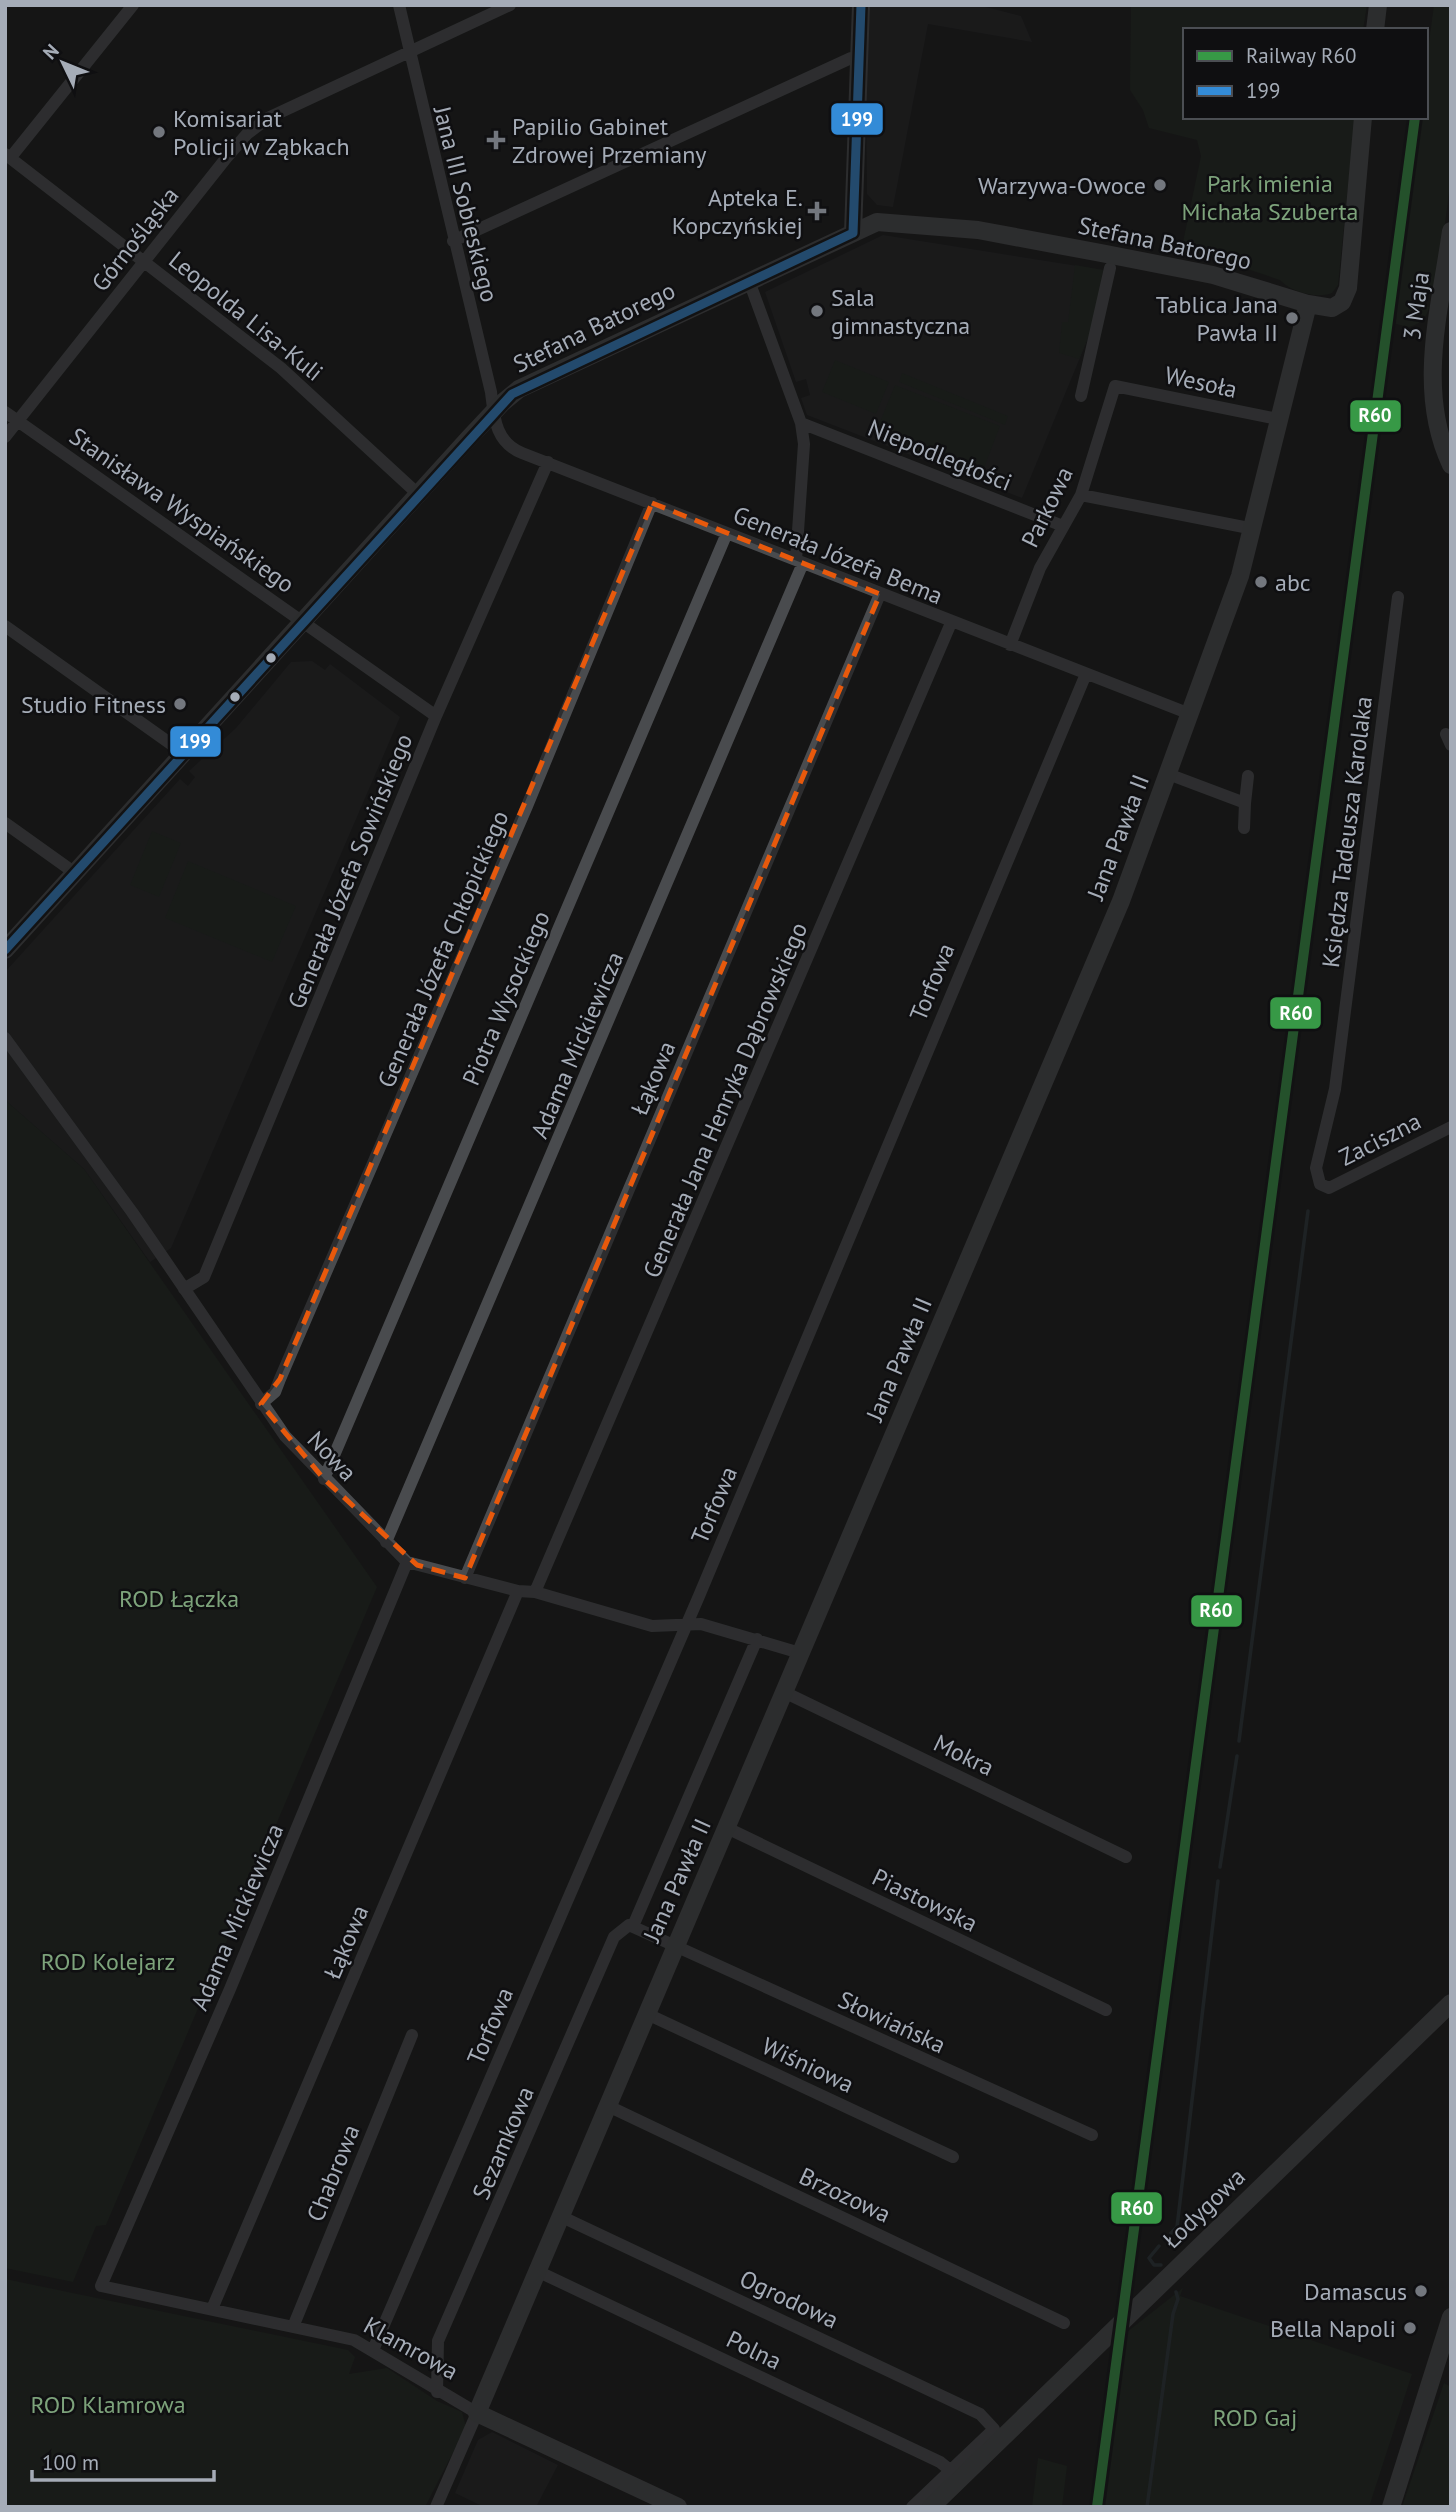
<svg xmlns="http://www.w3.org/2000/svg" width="1456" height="2512" font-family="'PT Sans',sans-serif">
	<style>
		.built { fill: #1f1f21 }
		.green { fill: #1b221b }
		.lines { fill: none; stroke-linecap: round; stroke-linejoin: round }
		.stream { stroke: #283237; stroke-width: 3.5 }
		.street { stroke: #494b4e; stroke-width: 12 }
		.secondary { stroke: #48494c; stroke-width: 18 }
		.bus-1-casing { stroke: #0f0f11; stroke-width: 14 }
		.bus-1 { stroke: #338bd7; stroke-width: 9 }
		.rail-1-casing { stroke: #0f0f11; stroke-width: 16 }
		.rail-1 { stroke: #379946; stroke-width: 10 }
		.marked { fill: none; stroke: #e8590c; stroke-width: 5; stroke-dasharray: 14 9; stroke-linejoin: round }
		.poi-dot { fill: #73777e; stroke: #0f0f11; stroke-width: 2.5 }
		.bus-dot { fill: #a5acb7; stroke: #0f0f11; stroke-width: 2.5 }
		.labels { text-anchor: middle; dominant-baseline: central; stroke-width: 5; stroke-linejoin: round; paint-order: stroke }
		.poi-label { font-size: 24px; fill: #a5acb7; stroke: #0f0f11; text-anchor: end }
		.park-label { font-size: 24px; fill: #7da37b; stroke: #0f0f11 }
		.street-label { font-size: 24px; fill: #a5acb7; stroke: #0f0f11 }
		.line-badge { stroke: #0f0f11; stroke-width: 2.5 }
		.badge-label { font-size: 19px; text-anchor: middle; font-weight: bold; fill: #fff }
	</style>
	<rect width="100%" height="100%" fill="#151515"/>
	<path class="built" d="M865 5H978L1021 16 1032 42 928 24 893 207 877 205 867 194Z
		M883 235 1103 270 1091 331 1022 498 807 415 801 398 810 395 806 379 796 382 765 292Z
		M312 661 325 670 330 664 400 717 171 1248 150 1262 84 1169 5 1100V972L180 779 188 786 195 777 189 771 236 728 291 662Z
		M492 2432 558 2465 536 2507H484L455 2493 478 2440Z"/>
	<path class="green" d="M1131 5H1367L1363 30H1185V117H1355L1338 285 1332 293C1317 299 1291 292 1280 280L1182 247 1201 156 1197 140 1149 128 1143 110 1130 90Z
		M1434 5H1451V177L1436 293 1422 294V305L1429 307C1427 318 1420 324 1409 327L1396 324 1397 304H1394L1419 117H1426V65Z
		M1075 265 1103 270 1091 331 1079 359 1059 353 1062 322H1068Z
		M835 360 889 382 876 414 822 392Z
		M902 373 1008 416 1005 425 899 382Z
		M895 385 1000 426 981 476 875 434Z
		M152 831 181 843 159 897 130 885Z
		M188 861 296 906 272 962 165 918Z
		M5 1100 84 1169 377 1587 106 2225 96 2226 73 2282 5 2268Z
		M5 2279 348 2350 355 2357 349 2374 387 2368 437 2401 462 2412 466 2427 425 2507H5Z
		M1183 2288 1180 2296 1412 2374 1369 2507H1104L1127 2332Z
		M1444 2383 1451 2387V2507H1402Z
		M1038 2458 1067 2466 1062 2507H1032Z"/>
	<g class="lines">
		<path class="stream" d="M1239 1741 1308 1211
			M1220 1867 1237 1756
			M1171 2233 1177 2227 1218 1881
			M1159 2246 1149 2258 1154 2265H1161
			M1147 2507 1173 2314 1178 2299 1176 2292"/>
		<path class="street" d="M399 5 491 392C494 417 495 442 522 453L1190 714
			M5 154 281 368 419 495
			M11 157 133 5
			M453 241 851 58 859 59
			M749 281 801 423 804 444 796 560
			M1081 396 1110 268
			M5 412 436 716
			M801 423 1063 526
			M5 437 227 157 247 134 268 118 510 5
			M1081 495 1254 529
			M1398 597 1335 1089 1316 1168 1320 1184 1329 1188 1451 1127
			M5 626 185 754
			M1010 645 1040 568 1081 495 1115 386 1278 419
			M1446 734 1451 745
			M1168 774 1245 803 1248 776
			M5 823 75 873
			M1244 828 1245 803
			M5 1038 132 1212 285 1436 407 1562 518 1591 535 1592 652 1626 701 1624 800 1653
			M184 1289 204 1277 436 716 548 462
			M261 1404 275 1392 280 1379 527 806 652 503
			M324 1479 727 533
			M386 1542 803 563
			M407 1562 230 1989 101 2286 354 2340 477 2413 436 2507
			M465 1578 880 594
			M535 1592 951 623
			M784 1692 1126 1857
			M727 1828 1106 2010
			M633 1926 757 1639
			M645 2013 953 2157
			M606 2105 1064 2323
			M560 2216 980 2414 994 2429 912 2507
			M537 2271 940 2462 951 2471
			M212 2309 518 1591
			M293 2327 412 2035
			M373 2350 699 1596 1086 674
			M437 2392 438 2341 614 1937 629 1925 1092 2135"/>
		<path class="secondary" d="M1375 30 1378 5
			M1451 231C1440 310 1416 390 1451 465
			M853 233 861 5
			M5 950 469 438 502 403 519 389 877 222 978 230 1101 253 1213 275 1308 304 1332 308 1342 302 1348 288 1363 117
			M678 2507 477 2413 1121 901 1240 576 1308 304
			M931 2507 1451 2003
			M1391 2507 1451 2317"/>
		<defs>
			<path id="bus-1" d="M853 233 861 5
				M5 950 512 394 853 233"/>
		</defs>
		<use href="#bus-1" class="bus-1-casing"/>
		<use href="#bus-1" class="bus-1"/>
		<defs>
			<path id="rail-1" d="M1097 2507 1415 117"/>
		</defs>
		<use href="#rail-1" class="rail-1-casing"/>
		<use href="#rail-1" class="rail-1"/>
	</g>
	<path d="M0 0H1456V2512H0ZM652 503 880 594 465 1578 417 1565 324 1479 261 1404 280 1379Z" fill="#151515" fill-opacity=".55" fill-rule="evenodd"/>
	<path class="marked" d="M652 503 880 594 465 1578 417 1565 324 1479 261 1404 280 1379Z"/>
	<g class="poi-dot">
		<circle cx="159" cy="132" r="7"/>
		<path d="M492.5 129.5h7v7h7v7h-7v7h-7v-7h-7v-7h7z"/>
		<circle cx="1160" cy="185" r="7"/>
		<path d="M813.5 200.5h7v7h7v7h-7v7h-7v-7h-7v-7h7z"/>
		<circle cx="817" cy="311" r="7"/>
		<circle cx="1292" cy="318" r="7"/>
		<circle cx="1261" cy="582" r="7"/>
		<circle cx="180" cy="704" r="7"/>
		<circle cx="1421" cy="2291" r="7"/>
		<circle cx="1410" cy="2328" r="7"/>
	</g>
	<g class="bus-dot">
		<circle cx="271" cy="658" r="6"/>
		<circle cx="235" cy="697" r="6"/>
	</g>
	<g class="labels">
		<g class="poi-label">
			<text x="173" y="118" text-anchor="start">Komisariat<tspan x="173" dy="28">Policji w Ząbkach</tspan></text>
			<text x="512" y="126" text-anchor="start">Papilio Gabinet<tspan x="512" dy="28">Zdrowej Przemiany</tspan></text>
			<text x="1146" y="185">Warzywa-Owoce</text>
			<text x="803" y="197">Apteka E.<tspan x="803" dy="28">Kopczyńskiej</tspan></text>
			<text x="831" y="297" text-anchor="start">Sala<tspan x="831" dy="28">gimnastyczna</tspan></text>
			<text x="1278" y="304">Tablica Jana<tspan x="1278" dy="28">Pawła II</tspan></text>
			<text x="1275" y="582" text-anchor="start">abc</text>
			<text x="166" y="704">Studio Fitness</text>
			<text x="1407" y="2291">Damascus</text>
			<text x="1396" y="2328">Bella Napoli</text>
		</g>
		<g class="park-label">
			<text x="1270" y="183">Park imienia<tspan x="1270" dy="28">Michała Szuberta</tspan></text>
			<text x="179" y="1598">ROD Łączka</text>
			<text x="108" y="1961">ROD Kolejarz</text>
			<text x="108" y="2404">ROD Klamrowa</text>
			<text x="1255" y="2417">ROD Gaj</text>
		</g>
		<g class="street-label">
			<text transform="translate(466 204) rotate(76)">Jana III Sobieskiego</text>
			<text transform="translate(135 239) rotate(-52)">Górnośląska</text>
			<text transform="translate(1165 243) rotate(12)">Stefana Batorego</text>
			<text transform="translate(1416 306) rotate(-82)">3 Maja</text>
			<text transform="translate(246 316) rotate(39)">Leopolda Lisa-Kuli</text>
			<text transform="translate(594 327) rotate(-26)">Stefana Batorego</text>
			<text transform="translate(1201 382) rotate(12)">Wesoła</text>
			<text transform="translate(940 455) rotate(22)">Niepodległości</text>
			<text transform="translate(1047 507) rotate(-64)">Parkowa</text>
			<text transform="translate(182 510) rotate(35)">Stanisława Wyspiańskiego</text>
			<text transform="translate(838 555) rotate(22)">Generała Józefa Bema</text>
			<text transform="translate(1347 832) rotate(-83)">Księdza Tadeusza Karolaka</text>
			<text transform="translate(1118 837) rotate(-69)">Jana Pawła II</text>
			<text transform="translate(350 871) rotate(-68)">Generała Józefa Sowińskiego</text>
			<text transform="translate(443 949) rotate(-67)">Generała Józefa Chłopickiego</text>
			<text transform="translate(932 982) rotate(-68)">Torfowa</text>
			<text transform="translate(506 998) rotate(-67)">Piotra Wysockiego</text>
			<text transform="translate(577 1045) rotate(-67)">Adama Mickiewicza</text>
			<text transform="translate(653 1078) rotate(-67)">Łąkowa</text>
			<text transform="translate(725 1100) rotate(-67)">Generała Jana Henryka Dąbrowskiego</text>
			<text transform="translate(1380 1139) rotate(-27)">Zaciszna</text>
			<text transform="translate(899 1359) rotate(-67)">Jana Pawła II</text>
			<text transform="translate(332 1456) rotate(46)">Nowa</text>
			<text transform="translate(714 1505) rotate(-67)">Torfowa</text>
			<text transform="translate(964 1755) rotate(26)">Mokra</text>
			<text transform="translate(677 1880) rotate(-66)">Jana Pawła II</text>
			<text transform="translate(925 1900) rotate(26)">Piastowska</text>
			<text transform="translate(237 1917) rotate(-67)">Adama Mickiewicza</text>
			<text transform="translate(346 1942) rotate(-67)">Łąkowa</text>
			<text transform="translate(892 2022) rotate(25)">Słowiańska</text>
			<text transform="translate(490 2026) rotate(-67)">Torfowa</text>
			<text transform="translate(808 2065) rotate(25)">Wiśniowa</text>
			<text transform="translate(503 2143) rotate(-67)">Sezamkowa</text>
			<text transform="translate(333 2173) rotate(-68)">Chabrowa</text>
			<text transform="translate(845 2195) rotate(25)">Brzozowa</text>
			<text transform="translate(1204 2208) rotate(-44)">Łodygowa</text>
			<text transform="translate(789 2299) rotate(25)">Ogrodowa</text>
			<text transform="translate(411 2348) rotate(29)">Klamrowa</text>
			<text transform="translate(754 2350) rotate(26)">Polna</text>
		</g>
	</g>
	<g class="line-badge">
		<rect x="830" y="102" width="54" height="34" rx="7" fill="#338bd7"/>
		<rect x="1349" y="399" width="53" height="34" rx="7" fill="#379946"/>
		<rect x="169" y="725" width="53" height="33" rx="7" fill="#338bd7"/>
		<rect x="1269" y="996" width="53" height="34" rx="7" fill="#379946"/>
		<rect x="1190" y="1594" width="53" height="34" rx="7" fill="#379946"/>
		<rect x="1110" y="2191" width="53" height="34" rx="7" fill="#379946"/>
	</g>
	<g class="badge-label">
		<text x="857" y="126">199</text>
		<text x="1375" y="422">R60</text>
		<text x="195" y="748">199</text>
		<text x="1296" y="1020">R60</text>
		<text x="1216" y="1617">R60</text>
		<text x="1137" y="2215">R60</text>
	</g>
	<rect width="1456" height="2512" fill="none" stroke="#a5acb7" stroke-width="14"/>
	<rect x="1183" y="28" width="245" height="91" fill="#0f0f11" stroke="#4b4e53" stroke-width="2"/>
	<rect x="1197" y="51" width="35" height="10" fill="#379946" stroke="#4b4e53" stroke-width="2"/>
	<text x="1246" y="63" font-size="21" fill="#a5acb7">Railway R60</text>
	<rect x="1197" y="86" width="35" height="10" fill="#338bd7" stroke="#4b4e53" stroke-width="2"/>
	<text x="1246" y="98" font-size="21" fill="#a5acb7">199</text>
	<g transform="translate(63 63) rotate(313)" stroke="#0f0f11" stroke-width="5" paint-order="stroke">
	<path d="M0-5L12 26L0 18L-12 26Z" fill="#a5acb7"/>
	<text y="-10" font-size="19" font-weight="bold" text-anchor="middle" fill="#a5acb7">N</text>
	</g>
	<path d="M32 2470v10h182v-10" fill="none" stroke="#a5acb7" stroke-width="3.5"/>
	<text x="42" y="2470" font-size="21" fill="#a5acb7" stroke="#0f0f11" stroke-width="5" paint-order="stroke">100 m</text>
</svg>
